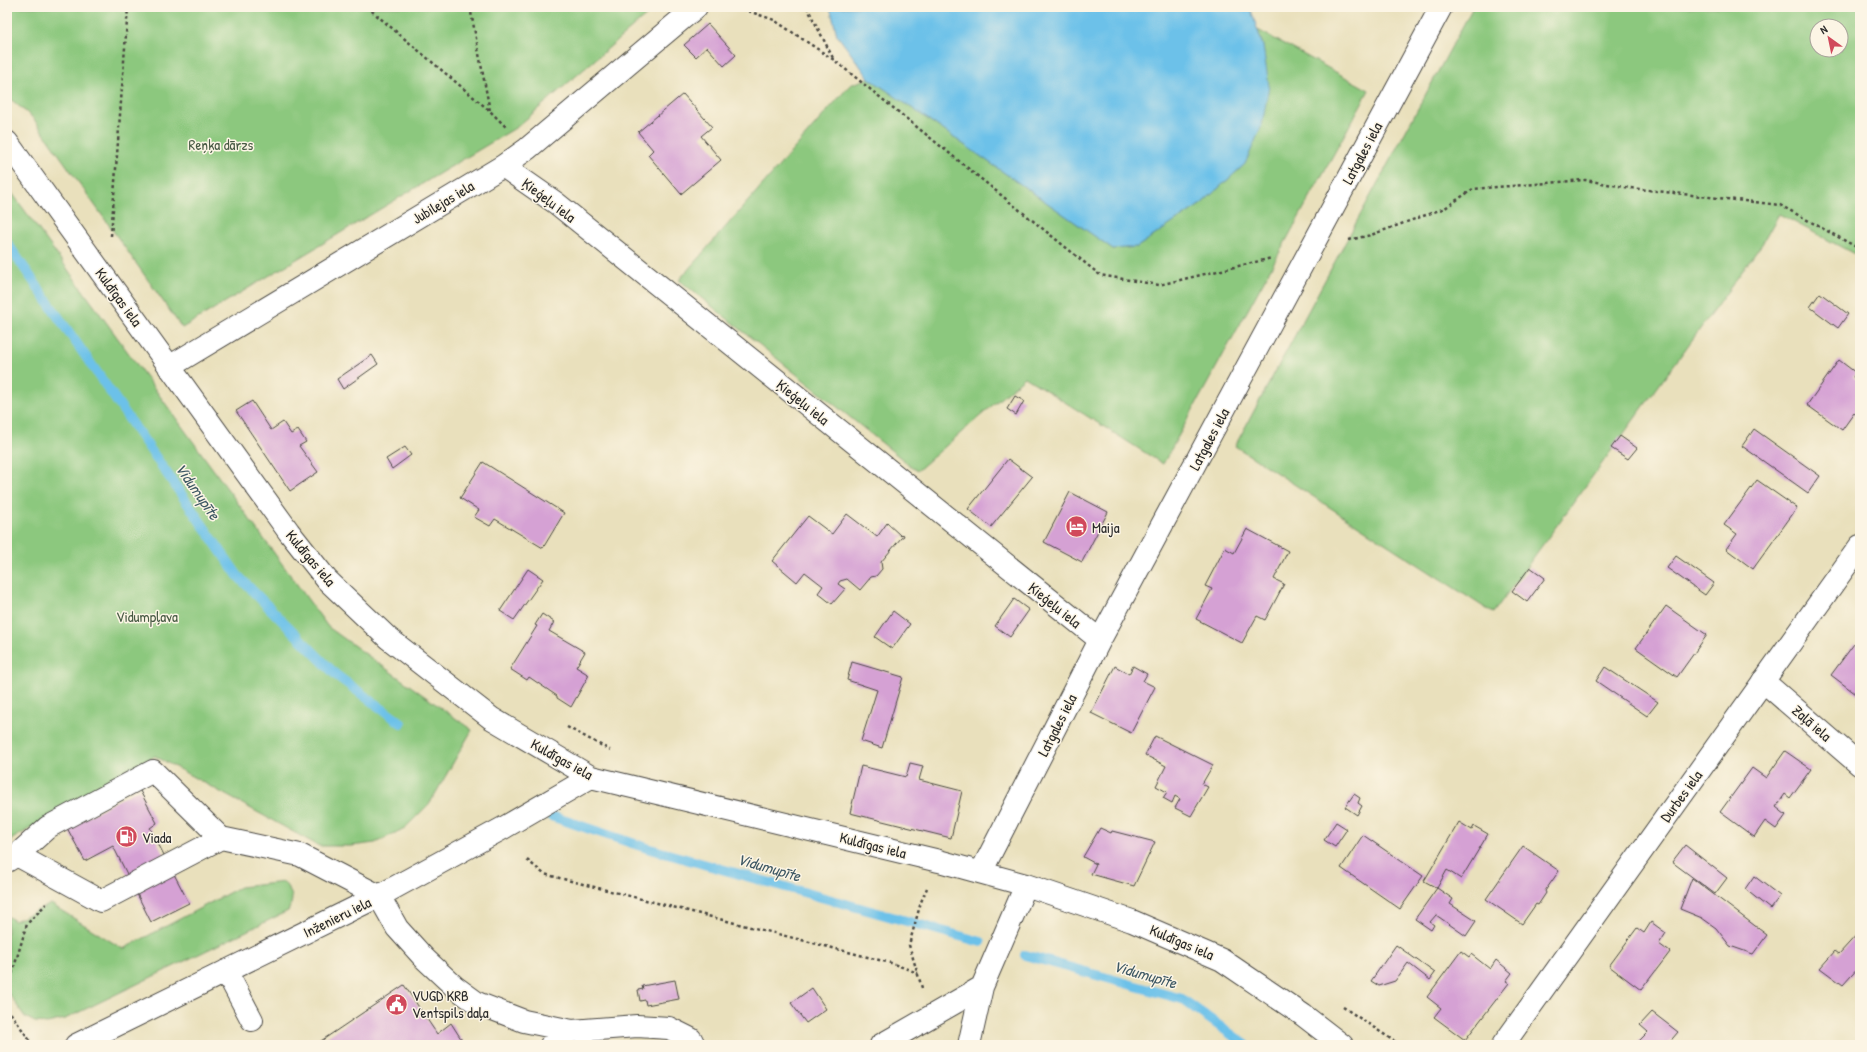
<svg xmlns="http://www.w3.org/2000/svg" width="1867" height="1052" font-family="'Patrick Hand',sans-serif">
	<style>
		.green { fill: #8cc87e; stroke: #5c7a54; fill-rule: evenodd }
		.water { fill: #6cc1e9; stroke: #4c768a }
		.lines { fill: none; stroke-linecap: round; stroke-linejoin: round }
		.stream { stroke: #6cc1e9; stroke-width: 10 }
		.building { fill: #d5a1d4 }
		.minor-casing { stroke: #484641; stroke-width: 24 }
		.major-casing { stroke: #484641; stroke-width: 24 }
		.path { stroke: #484641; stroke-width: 2.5; stroke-dasharray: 3 3; stroke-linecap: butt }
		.minor { stroke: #fff; stroke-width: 22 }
		.major { stroke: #fff; stroke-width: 22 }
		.labels { text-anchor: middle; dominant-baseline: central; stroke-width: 3; stroke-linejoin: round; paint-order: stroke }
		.park-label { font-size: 15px; fill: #485a44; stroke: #fcf5e5 }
		.street-label { font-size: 15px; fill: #2b2b2b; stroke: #fcf5e5 }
		.poi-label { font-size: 15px; fill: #2b2b2b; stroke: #fcf5e5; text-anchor: start }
		.water-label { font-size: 16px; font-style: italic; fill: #3e5864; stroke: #fcf5e5 }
	</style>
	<rect width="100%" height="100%" fill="#fcf5e5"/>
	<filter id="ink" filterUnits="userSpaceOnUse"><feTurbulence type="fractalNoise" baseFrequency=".025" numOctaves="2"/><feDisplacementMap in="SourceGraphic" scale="8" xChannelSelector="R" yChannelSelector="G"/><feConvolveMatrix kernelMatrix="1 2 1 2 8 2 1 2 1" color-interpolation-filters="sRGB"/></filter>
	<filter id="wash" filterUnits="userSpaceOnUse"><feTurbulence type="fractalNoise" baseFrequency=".012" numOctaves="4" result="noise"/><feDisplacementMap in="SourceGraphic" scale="16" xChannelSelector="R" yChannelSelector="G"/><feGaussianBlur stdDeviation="0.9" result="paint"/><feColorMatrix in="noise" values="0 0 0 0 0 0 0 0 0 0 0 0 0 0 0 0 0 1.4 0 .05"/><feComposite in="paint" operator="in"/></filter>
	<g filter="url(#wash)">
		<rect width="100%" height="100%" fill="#e9e0bc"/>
		<path class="green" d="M7 7H656L517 127 182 328 33 118 7 96Z
			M1473 7H1860V257L1779 214 1762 244 1493 613 1235 446ZM1817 26H1841V50H1817Z
			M1258 30 1369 90 1163 464 1025 377 917 471 679 280 850 85 869 78 1113 249 1137 247 1201 204 1245 164 1263 46Z
			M7 186 328 627 472 730 430 803 405 828 375 843 351 846H319L155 756 7 842Z
			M284 882C292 894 295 897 288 911L65 1019 47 1023 35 1022 25 1017 7 991V916L15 921 51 904 123 949 240 887Z"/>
		<path class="water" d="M830 7H1250L1263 46 1269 86 1262 125 1245 164 1201 204 1137 247 1113 249 869 78 837 35Z"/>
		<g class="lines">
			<path class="stream" d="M7 243 238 576 336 675 401 723
				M551 816 650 849 981 942
				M1025 955 1182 999 1246 1045"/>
		</g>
		<g id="blocks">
			<path class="building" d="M708 24 736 55 724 66 707 47 696 57 684 45Z
				M683 94 712 127 701 136 721 160 681 194 648 155 653 150 638 132Z
				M1820 293 1848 314 1838 328 1810 307Z
				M372 355 378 364 343 389 337 379Z
				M1839 360 1856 373 1853 377 1860 382V418L1854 413 1842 430 1807 405Z
				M1015 396 1024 401 1016 415 1007 409Z
				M252 401 271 430 283 422 291 434 298 430 306 442 299 446 318 472 290 491 236 411Z
				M1754 429 1820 476 1808 493 1742 446Z
				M1620 436 1637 448 1628 459 1611 448Z
				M405 447 411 455 392 469 386 459Z
				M1008 459 1032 477 991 527 968 509Z
				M483 462 564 513 543 548 495 519 490 526 474 517 479 510 460 498Z
				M1757 480 1797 508 1753 569 1726 549 1737 534 1724 525Z
				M1070 492 1108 512 1082 562 1044 542Z
				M847 514 877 537 887 523 901 536 903 534 904 536 901 538 881 562 882 569 876 576 871 577 860 590 847 579 840 581 838 584 845 589 832 604 818 593 823 586 805 572 797 582 772 561 808 516 832 534Z
				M1247 529 1288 551 1274 579 1284 584 1265 620 1257 616 1242 643 1196 619 1212 589 1205 586 1225 548 1234 553Z
				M1676 556 1714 583 1705 595 1667 568Z
				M1530 567 1545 578 1527 602 1512 591Z
				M528 569 543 579 514 620 500 611Z
				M1014 599 1029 610 1010 637 995 626Z
				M1666 606 1707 635 1677 677 1636 648Z
				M893 611 910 624 892 649 875 637Z
				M542 614 554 622 549 631 585 652 576 667 589 675 571 707 557 698V696L529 677 527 680 510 669 537 626 535 625Z
				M1854 644 1860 649V697L1831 675Z
				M852 662 903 677 882 748 861 741 877 690 847 680Z
				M1115 666 1129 674 1133 666 1147 674 1143 681 1155 687 1131 733 1091 713Z
				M1605 667 1658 702 1647 716 1596 681Z
				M1155 736 1213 765 1202 784 1208 787 1191 816 1175 808 1180 799 1175 796 1172 803 1163 798 1167 792 1156 786 1166 766 1145 755Z
				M1785 751 1811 769 1790 798 1785 794 1776 807 1786 815 1776 829 1765 821 1754 837 1720 812 1752 768 1766 778Z
				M910 763 923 766 919 780 962 791 951 838 850 813 861 766 906 777Z
				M139 789 157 823 150 828 189 903 151 922 113 846 85 861 67 828Z
				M1354 794 1360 798 1358 803 1362 806 1357 815 1345 807Z
				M1336 822 1347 829 1335 847 1324 840Z
				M1459 822 1472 830 1474 826 1488 834 1461 879 1447 870 1437 888 1424 881Z
				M1100 828 1111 833 1112 831 1155 842 1134 886 1091 874 1096 864 1083 857Z
				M1363 835 1423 876 1400 909 1341 868Z
				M1685 845 1727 878 1715 894 1672 862Z
				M1523 846 1559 871 1545 891 1546 893 1538 905 1536 904 1522 924 1486 899Z
				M1754 876 1780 896 1770 909 1745 889Z
				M1692 878 1767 935 1753 954 1730 946 1716 928 1702 918 1680 909Z
				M1437 888 1453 899 1450 904 1476 921 1466 936 1436 915 1430 922 1434 925 1431 930 1415 919Z
				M1651 922 1666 933 1659 944 1670 952 1641 990 1609 966 1637 928 1644 933Z
				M1860 931V966L1843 985 1820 968 1835 951 1839 954Z
				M1396 945 1435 973 1430 980 1408 963 1395 981 1379 986 1371 981Z
				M1461 951 1469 957 1471 954 1490 969 1496 960 1512 973 1506 981 1509 983 1465 1040 1434 1017 1441 1008 1427 997Z
				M675 980 679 999 646 1005 645 1000 640 1001 638 990 643 989 642 986Z
				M404 985 437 1034 451 1023 465 1045H315Z
				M812 988 826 1009 806 1023 791 1003Z
				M1652 1012 1678 1032 1667 1045H1635L1648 1032 1640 1025Z"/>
		</g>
	</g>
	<g filter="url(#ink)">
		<use href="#blocks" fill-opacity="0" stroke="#484641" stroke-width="1"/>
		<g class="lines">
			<defs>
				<path id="minor" d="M7 142 289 532 327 580 388 638 491 718 591 777 939 861 1026 885 1132 921 1222 960 1303 1015 1342 1045
					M503 166 556 203 1100 640
					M169 367 503 166 527 149 696 7
					M1763 681 1860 765
					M17 855 101 901 221 838
					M7 861 17 855 48 827 153 771 221 838 300 855 379 896 397 928 425 959 455 987 477 1003 524 1021 572 1031 637 1026 669 1028 691 1039 694 1045
					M981 872 1100 640 1441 7
					M226 971 252 1020
					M76 1045 379 896 505 827 591 777
					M551 1045 572 1031
					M881 1045 982 987
					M969 1045 982 987 1026 885"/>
				<path id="major" d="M1503 1045 1860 546"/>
			</defs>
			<use href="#minor" class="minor-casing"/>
			<use href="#major" class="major-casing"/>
			<path class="path" d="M367 7 490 111 507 128
				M470 7 490 111
				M737 7 774 20 834 60 1100 275 1159 285 1272 258
				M807 7 834 60
				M111 236 128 7
				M1349 240 1371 235 1445 208 1473 189 1585 180 1630 188 1780 205 1860 249
				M567 727 610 750
				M527 860 544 874 891 963 918 973
				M922 988 909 945 921 902 927 888
				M7 991 27 924 46 904
				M1343 1007 1400 1045
				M7 1008 33 1045"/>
			<use href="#minor" class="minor"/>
			<use href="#major" class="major"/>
		</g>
	</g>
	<defs>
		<symbol id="hotel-disc" viewBox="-11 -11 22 22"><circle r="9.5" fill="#d1495b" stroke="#fcf5e5"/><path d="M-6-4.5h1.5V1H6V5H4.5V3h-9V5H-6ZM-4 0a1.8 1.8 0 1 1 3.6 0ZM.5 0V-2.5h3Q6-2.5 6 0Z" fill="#fff"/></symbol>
		<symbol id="fuel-disc" viewBox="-11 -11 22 22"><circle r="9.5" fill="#d1495b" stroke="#fcf5e5"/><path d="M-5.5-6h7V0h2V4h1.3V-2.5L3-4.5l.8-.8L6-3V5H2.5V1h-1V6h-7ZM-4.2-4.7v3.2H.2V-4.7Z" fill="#fff"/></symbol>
		<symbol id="civic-disc" viewBox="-11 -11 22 22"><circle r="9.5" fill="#d1495b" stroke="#fcf5e5"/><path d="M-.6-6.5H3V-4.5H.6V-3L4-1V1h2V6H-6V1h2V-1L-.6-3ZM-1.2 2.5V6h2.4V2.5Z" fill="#fff"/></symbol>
	</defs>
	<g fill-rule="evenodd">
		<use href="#hotel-disc" x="1064" y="514" width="25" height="25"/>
		<use href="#fuel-disc" x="114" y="824" width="25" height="25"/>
		<use href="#civic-disc" x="384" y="992" width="25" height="25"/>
	</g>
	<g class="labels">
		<g class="park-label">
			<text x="221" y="144">Reņķa dārzs</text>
			<text x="147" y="616">Vidumpļava</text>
		</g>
		<g class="street-label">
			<text transform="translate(1362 153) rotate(-62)">Latgales iela</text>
			<text transform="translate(549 200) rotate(37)">Ķieģeļu iela</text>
			<text transform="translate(443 202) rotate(-31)">Jubilejas iela</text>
			<text transform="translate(119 297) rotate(54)">Kuldīgas iela</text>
			<text transform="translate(803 402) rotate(39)">Ķieģeļu iela</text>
			<text transform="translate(1209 439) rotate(-62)">Latgales iela</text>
			<text transform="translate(311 558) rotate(50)">Kuldīgas iela</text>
			<text transform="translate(1055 605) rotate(39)">Ķieģeļu iela</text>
			<text transform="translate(1812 723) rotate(41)">Zaļā iela</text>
			<text transform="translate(1057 725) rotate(-63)">Latgales iela</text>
			<text transform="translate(562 759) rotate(29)">Kuldīgas iela</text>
			<text transform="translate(1681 796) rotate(-54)">Durbes iela</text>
			<text transform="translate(873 845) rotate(14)">Kuldīgas iela</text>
			<text transform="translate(337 917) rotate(-26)">Inženieru iela</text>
			<text transform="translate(1182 942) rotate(23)">Kuldīgas iela</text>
		</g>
		<g class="poi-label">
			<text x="1092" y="527">Maija</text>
			<text x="142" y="837">Viada</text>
			<text x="412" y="995">VUGD KRB<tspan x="412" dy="17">Ventspils daļa</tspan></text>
		</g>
		<g class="water-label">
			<text transform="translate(198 491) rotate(55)">Vidumupīte</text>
			<text transform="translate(769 867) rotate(16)">Vidumupīte</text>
			<text transform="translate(1145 974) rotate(16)">Vidumupīte</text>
		</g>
	</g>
	<rect width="1867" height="1052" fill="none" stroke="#fcf5e5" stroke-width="24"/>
	<g transform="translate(1829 38) rotate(327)"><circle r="19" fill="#fcf5e5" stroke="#a8a49b"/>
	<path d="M0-3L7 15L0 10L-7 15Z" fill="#d1495b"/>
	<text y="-6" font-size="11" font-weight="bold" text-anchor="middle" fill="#2b2b2b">N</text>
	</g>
</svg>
